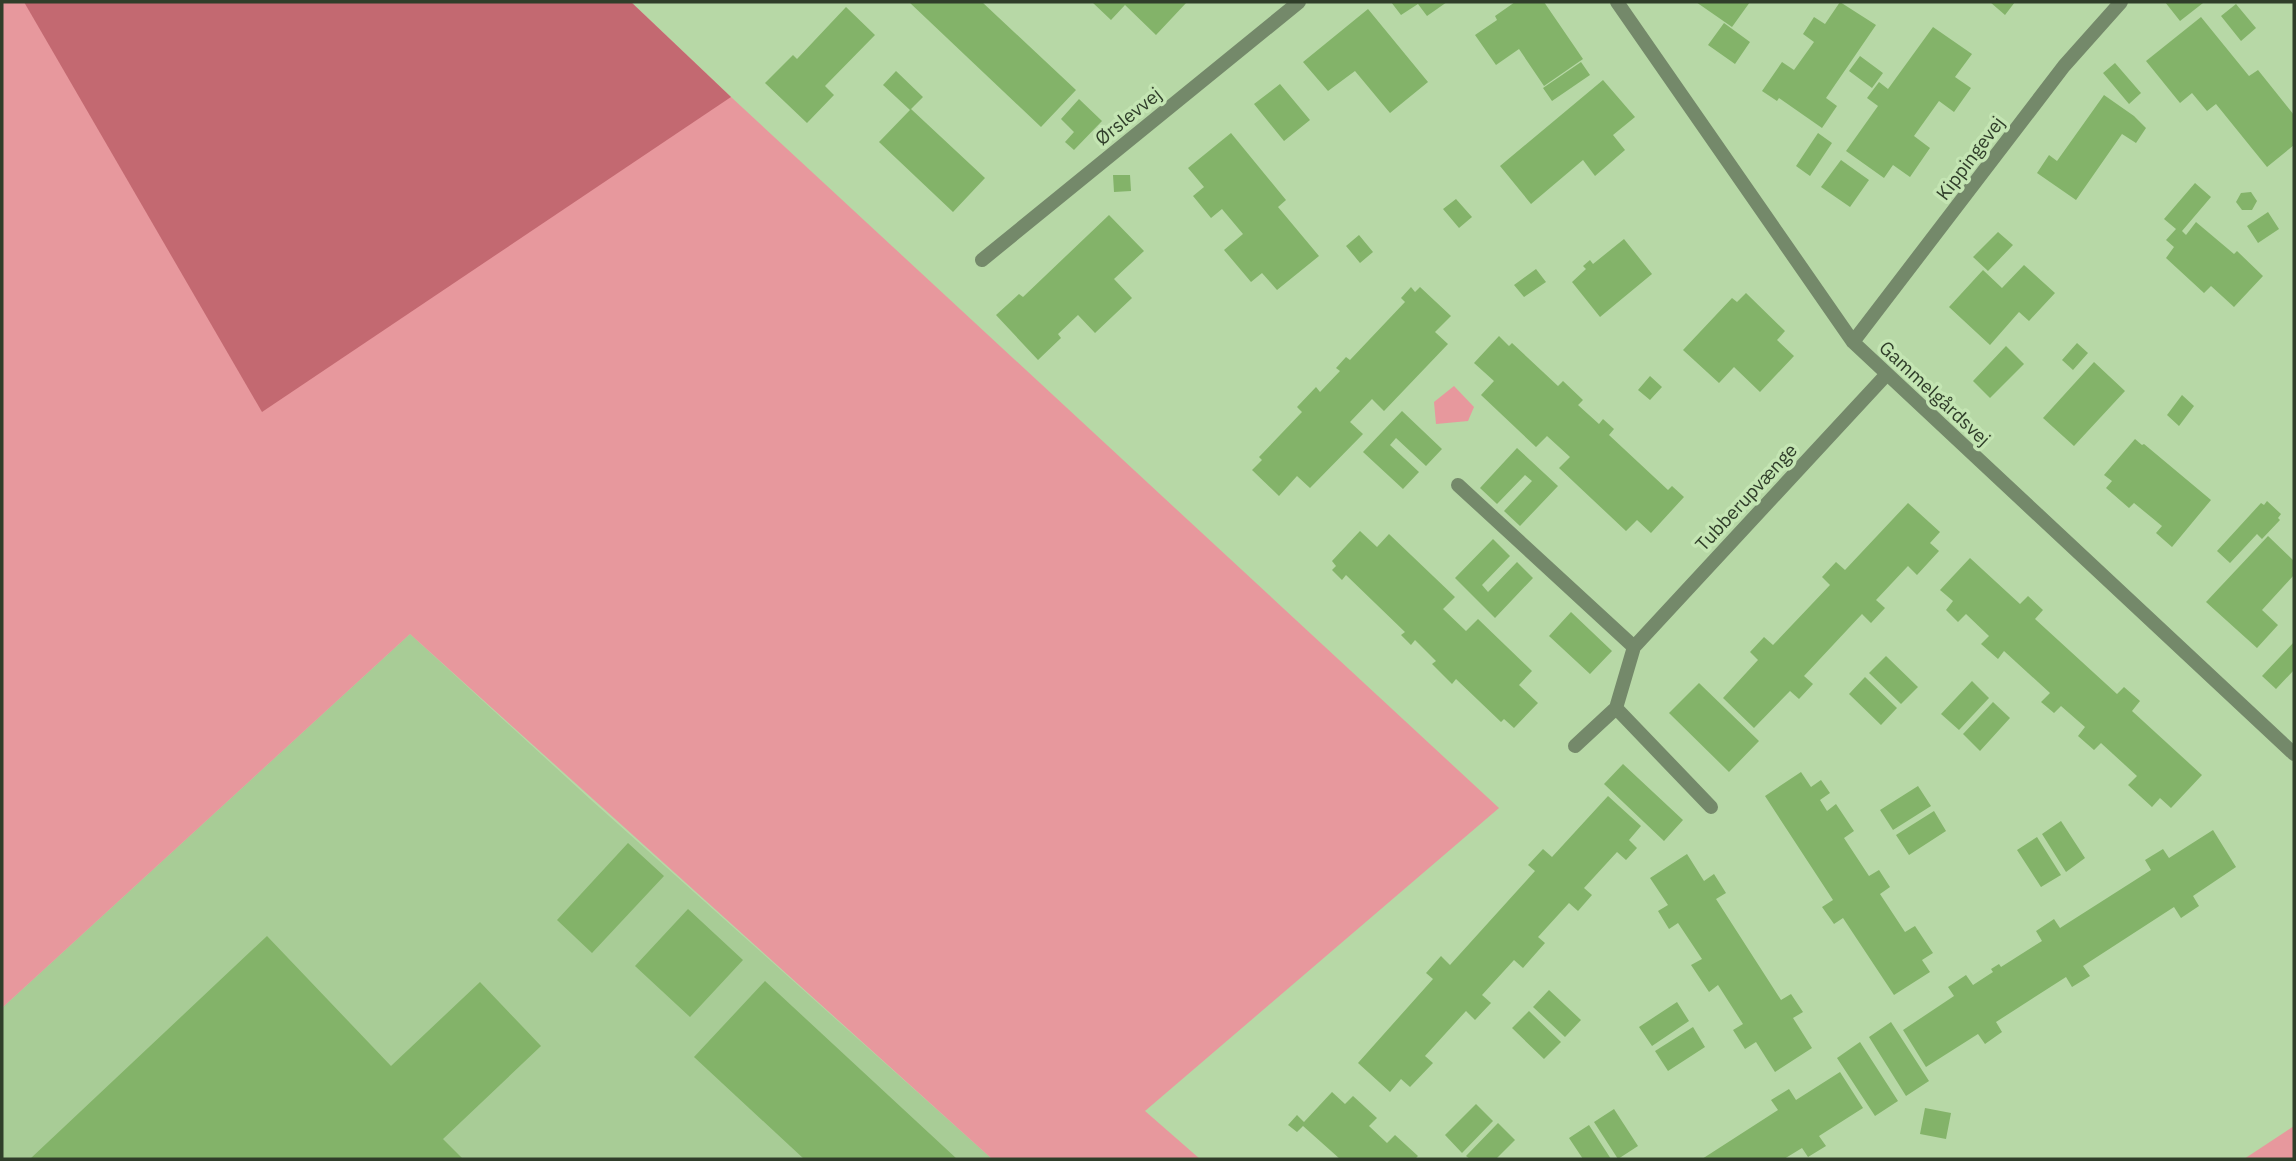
<svg xmlns="http://www.w3.org/2000/svg" width="2296" height="1161" font-family="'IBM Plex Sans',sans-serif">
	<style>
		.built { fill: #a8cc96 }
		.green { fill: #e7989d }
		.forest { fill: #c36971 }
		.building { fill: #83b369 }
		.lines { fill: none; stroke-linecap: round; stroke-linejoin: round }
		.street { stroke: #74896a; stroke-width: 14 }
		.labels { text-anchor: middle; dominant-baseline: central; stroke-width: 7; stroke-linejoin: round; paint-order: stroke }
		.street-label { font-size: 19px; fill: #303e2a; stroke: #c4e5b3 }
	</style>
	<rect width="100%" height="100%" fill="#b7d8a6"/>
	<path class="built" d="M410 634 590 799 992 1159H2V1008Z"/>
	<path class="green" d="M2 2H631L731 97 1499 808 1145 1111 1200 1159H992L410 634 2 1008Z
		M1454 386 1474 407 1468 421 1436 424 1434 402Z
		M2294 1126V1159H2244Z"/>
	<path class="forest" d="M24 2H631L731 97 262 412Z"/>
	<path class="building" d="M909 2H982L1076 90 1041 127Z
		M1092 2H1187L1156 35 1125 5 1111 20Z
		M1391 2H1447L1427 16 1418 4 1401 15Z
		M1515 2H1544L1583 59 1544 86 1519 49 1496 65 1475 35 1497 20 1495 16Z
		M1696 2H1750L1732 27Z
		M1840 2 1876 25 1826 98 1837 106 1822 128 1779 98 1777 101 1762 91 1782 62 1794 70 1814 42 1803 34 1814 17 1825 24Z
		M1990 2H2015L2005 15Z
		M2165 2H2202L2203 3 2180 21Z
		M2236 4 2256 28 2241 41 2221 16Z
		M846 7 875 35 825 86 834 95 807 123 765 83 793 55 797 59Z
		M1368 9 1428 82 1390 113 1355 71 1328 91 1303 62Z
		M2201 17 2249 76 2258 70 2294 115V145L2267 167 2216 104 2207 111 2192 93 2180 103 2146 61Z
		M1724 23 1750 42 1735 64 1708 45Z
		M1933 27 1972 54 1955 77 1971 88 1954 112 1939 101 1914 136 1930 148 1910 177 1893 165 1884 178 1846 151 1878 106 1867 98 1879 82 1888 89Z
		M1860 56 1883 73 1872 88 1849 71Z
		M1581 62 1590 75 1552 101 1543 88Z
		M2115 63 2141 93 2129 104 2103 73Z
		M896 71 923 97 911 109 985 178 953 212 879 142 910 110 883 85Z
		M1603 80 1635 117 1613 135 1625 150 1595 176 1583 160 1531 204 1500 166Z
		M1280 84 1310 120 1284 141 1254 104Z
		M2104 95 2134 116 2146 128 2136 143 2122 134 2076 200 2037 173 2049 155 2057 161Z
		M1079 99 1102 121 1074 150 1065 142 1074 132 1061 119Z
		M1231 133 1286 200 1278 207 1319 256 1277 290 1262 273 1251 282 1224 250 1243 234 1222 209 1211 218 1193 196 1204 187 1188 168Z
		M1818 133 1832 143 1810 176 1796 166Z
		M1841 160 1869 180 1850 207 1821 187Z
		M1113 175H1130L1131 191 1114 192Z
		M2195 183 2211 197 2182 231 2186 235 2196 222 2234 254 2237 251 2263 276 2234 307 2211 286 2204 293 2166 258 2174 247 2166 240 2176 229 2164 219Z
		M2251 192 2257 201 2252 210H2242L2236 202 2241 193Z
		M1456 199 1472 217 1459 228 1443 209Z
		M2268 212 2279 229 2258 243 2247 226Z
		M1109 215 1144 251 1114 279 1132 298 1095 333 1078 315 1058 334 1061 338 1038 360 996 315 1019 294 1023 297Z
		M1998 232 2013 245 1988 271 1973 257Z
		M1359 235 1373 252 1360 263 1346 246Z
		M1624 239 1652 274 1600 317 1572 282 1586 269 1583 266 1590 260 1593 264Z
		M2024 265 2055 293 2029 321 2019 312 1990 345 1949 307 1983 270 2002 288Z
		M1536 269 1546 282 1524 297 1514 285Z
		M1411 287 1415 292 1420 287 1451 316 1435 332 1448 344 1384 411 1372 399 1350 422 1363 434 1310 488 1297 476 1279 496 1252 470 1262 460 1259 457 1302 412 1297 407 1316 387 1320 392 1340 371 1336 368 1346 357 1350 360 1405 302 1401 298Z
		M1746 293 1785 331 1777 340 1794 356 1760 392 1734 367 1719 383 1683 350 1732 298 1737 302Z
		M1499 336 1509 346 1512 343 1558 386 1563 381 1583 400 1578 405 1599 424 1603 419 1614 429 1609 435 1668 490 1672 486 1684 497 1651 533 1637 520 1626 531 1559 468 1570 457 1547 436 1536 447 1481 395 1494 381 1474 363Z
		M2077 343 2088 353 2073 370 2062 360Z
		M2006 346 2024 364 1990 398 1973 381Z
		M2094 362 2125 391 2074 446 2043 418Z
		M1650 376 1662 387 1650 400 1638 390Z
		M2182 395 2194 406 2179 426 2167 415Z
		M1402 411 1442 449 1426 466 1396 438 1390 445 1419 472 1403 489 1363 452Z
		M2135 439 2142 445 2144 444 2211 500 2172 547 2156 533 2162 526 2134 503 2129 508 2106 488 2112 481 2104 475Z
		M1517 448 1558 486 1520 526 1504 511 1532 481 1525 475 1497 504 1480 488Z
		M2267 501 2281 514 2278 518 2280 520 2262 539 2257 534 2230 563 2217 551 2261 503 2264 505Z
		M1908 503 1940 532 1930 543 1939 551 1917 575 1908 566 1876 600 1885 608 1871 623 1862 614 1804 676 1813 684 1799 699 1790 691 1754 728 1723 698 1758 660 1750 652 1764 637 1773 645 1830 585 1822 577 1836 562 1845 570Z
		M1360 531 1377 547 1389 534 1455 597 1443 609 1466 631 1478 619 1532 671 1519 685 1538 703 1514 728 1504 719 1501 722 1456 679 1452 684 1432 664 1436 661 1415 640 1411 645 1401 635 1405 632 1346 575 1342 580 1332 570 1336 566 1332 561Z
		M2268 536 2294 561V575L2262 610 2278 625 2257 648 2206 602Z
		M1493 539 1510 556 1482 585 1488 592 1517 562 1533 578 1495 618 1455 578Z
		M1970 558 2020 604 2028 596 2043 610 2035 619 2117 694 2124 687 2140 701 2132 711 2202 775 2171 808 2160 798 2152 807 2128 785 2137 776 2101 743 2094 750 2078 736 2085 727 2061 706 2054 713 2041 702 2050 693 2004 651 1998 659 1981 644 1989 636 1966 614 1958 622 1946 610 1953 601 1940 590Z
		M1571 612 1612 651 1590 674 1549 636Z
		M2294 642V670L2276 689 2262 676Z
		M1886 656 1918 687 1901 704 1869 673Z
		M1865 677 1897 708 1881 725 1849 694Z
		M1972 681 1989 698 1959 730 1941 714Z
		M1699 683 1759 741 1729 772 1669 713Z
		M1993 702 2010 718 1980 751 1963 734Z
		M1623 764 1683 820 1664 841 1604 784Z
		M1801 772 1811 787 1821 780 1830 793 1820 800 1827 811 1836 804 1854 831 1844 838 1869 876 1879 870 1890 887 1880 894 1905 932 1915 926 1933 953 1922 960 1930 972 1894 995 1843 918 1834 924 1822 907 1833 900 1765 796Z
		M1918 786 1931 806 1893 830 1880 810Z
		M1608 796 1641 826 1629 840 1637 848 1626 860 1617 852 1584 888 1592 895 1578 911 1569 903 1538 937 1545 943 1523 968 1514 960 1482 995 1491 1003 1475 1020 1466 1011 1425 1056 1433 1063 1410 1087 1401 1079 1390 1092 1358 1063 1433 979 1426 973 1441 956 1450 965 1535 871 1528 865 1543 849 1552 857Z
		M1934 811 1946 831 1909 855 1896 835Z
		M2061 821 2085 858 2066 872 2042 834Z
		M2213 830 2236 867 2193 896 2199 906 2181 918 2174 907 2083 966 2090 976 2072 987 2066 977 1996 1022 2002 1032 1985 1044 1978 1034 1926 1067 1903 1030 1954 996 1948 987 1966 975 1973 985 1993 972 1991 969 1999 964 2001 967 2042 941 2036 931 2054 919 2060 928 2151 870 2145 860 2163 849 2169 858Z
		M2037 837 2061 875 2041 887 2017 850Z
		M628 843 664 876 592 953 557 920Z
		M1687 854 1704 881 1714 874 1726 893 1716 899 1781 1000 1791 994 1803 1012 1793 1018 1812 1048 1775 1072 1756 1042 1745 1049 1733 1030 1743 1024 1718 985 1709 992 1691 965 1702 959 1678 923 1669 929 1658 911 1668 905 1650 878Z
		M688 909 743 960 690 1017 635 966Z
		M267 936 391 1066 480 982 541 1046 443 1139 463 1159H30Z
		M765 981 957 1159H804L694 1057Z
		M1549 990 1581 1020 1565 1037 1533 1007Z
		M1677 1002 1689 1021 1652 1046 1639 1027Z
		M1529 1011 1561 1042 1544 1059 1512 1028Z
		M1891 1022 1929 1081 1906 1096 1869 1037Z
		M1693 1027 1705 1047 1668 1071 1655 1051Z
		M1860 1042 1898 1101 1875 1116 1837 1058Z
		M1840 1072 1863 1108 1819 1136 1826 1146 1808 1157 1802 1148 1784 1159H1702L1778 1110 1771 1100 1789 1089 1796 1100Z
		M1332 1092 1345 1104 1353 1096 1377 1118 1369 1126 1387 1143 1395 1135 1418 1156 1415 1159H1340L1303 1126 1297 1132 1288 1125 1297 1115 1304 1122Z
		M1476 1104 1493 1121 1462 1153 1445 1135Z
		M1925 1108 1951 1113 1946 1139 1920 1134Z
		M1614 1109 1638 1146 1618 1159 1594 1122Z
		M1498 1123 1515 1140 1496 1159H1470L1466 1156Z
		M1589 1125 1611 1159H1583L1569 1138Z"/>
	<g class="lines">
		<path class="street" d="M1617 2 1853 342 2294 754
			M982 260 1299 2
			M1853 342 2064 66 2121 2
			M1458 485 1634 647
			M1616 708 1711 807
			M1575 746 1616 708 1634 647 1887 374"/>
	</g>
	<g class="labels">
		<g class="street-label">
			<text transform="translate(1128 116) rotate(-39)">Ørslevvej</text>
			<text transform="translate(1970 158) rotate(-53)">Kippingevej</text>
			<text transform="translate(1935 393) rotate(43)">Gammelgårdsvej</text>
			<text transform="translate(1746 497) rotate(-47)">Tubberupvænge</text>
		</g>
	</g>
	<rect width="2296" height="1161" fill="none" stroke="#303e2a" stroke-width="7"/>
</svg>
